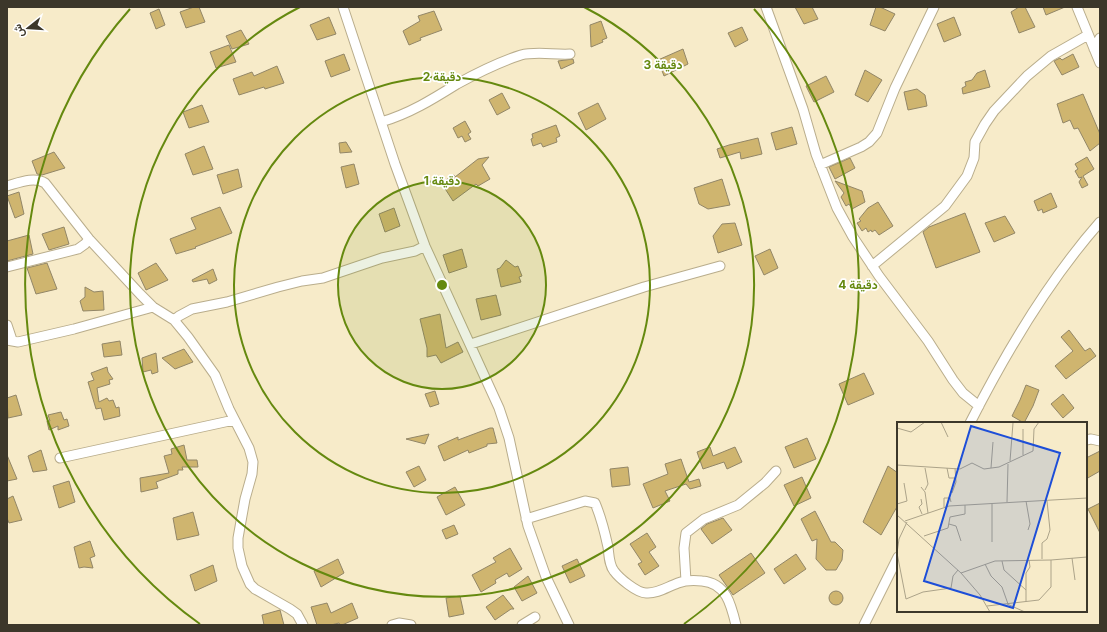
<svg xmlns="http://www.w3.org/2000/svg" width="1107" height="632" font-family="Inter,Vazirmatn,sans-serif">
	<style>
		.building { fill: #cfb56f; stroke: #928667 }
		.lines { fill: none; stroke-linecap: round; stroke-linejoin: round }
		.street-casing { stroke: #b9ad8c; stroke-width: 11 }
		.street { stroke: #fff; stroke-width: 9 }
		.ring { fill: none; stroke: #65890f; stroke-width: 2 }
		.inset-road { fill: none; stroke: #aca389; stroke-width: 1 }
		.view { fill: #1d4ed8; fill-opacity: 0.15; stroke: #1d4ed8; stroke-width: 2 }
		.inset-edge { fill: none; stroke: #3c372a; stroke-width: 2 }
		.centre { fill: #65890f; stroke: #fff; stroke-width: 2 }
		.ring-label { font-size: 12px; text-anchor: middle; font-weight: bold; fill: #65890f; stroke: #fff; stroke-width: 3.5; stroke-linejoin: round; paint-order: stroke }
	</style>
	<rect width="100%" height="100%" fill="#f7ebc9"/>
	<path class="building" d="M194 7H199L205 22 186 28 180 12Z
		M795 7H812L818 19 804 24Z
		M876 7H880L895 14 885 31 870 25Z
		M1019 7H1025L1035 27 1019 33 1011 12Z
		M1043 7H1065L1046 15Z
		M159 9 165 25 156 29 150 13Z
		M434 11 442 30 420 38 421 40 409 45 403 31 420 21 418 16Z
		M329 17 336 34 317 40 310 25Z
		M954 17 961 35 944 42 937 24Z
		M601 21 607 38 602 40 603 42 591 47 590 25Z
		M742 27 748 40 735 47 728 33Z
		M241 30 249 44 232 49 226 36Z
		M229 45 236 62 216 68 210 52Z
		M683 49 688 64 664 76 658 60Z
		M344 54 350 70 331 77 325 61Z
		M1073 54 1079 67 1062 75 1054 61 1060 58 1062 60Z
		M573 59 574 63 561 69 558 61Z
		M277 66 284 83 265 89 264 87 239 95 233 79 252 72 254 76Z
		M865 70 882 80 868 102 855 95Z
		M985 70 990 87 963 94 962 88 966 86 965 82 972 80 977 73Z
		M826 76 834 92 814 102 806 86Z
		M917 89 925 95 927 106 908 110 904 92Z
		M502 93 510 108 497 115 489 100Z
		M1083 94 1100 134V143L1090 151 1078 128 1074 129 1070 120 1063 123 1057 104Z
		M598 103 606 119 586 130 578 113Z
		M202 105 209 122 189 128 183 112Z
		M465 121 471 132 468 134 471 139 465 142 462 136 458 138 453 128Z
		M556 125 560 136 556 138 557 142 543 147 541 143 533 146 531 139 533 138 532 134Z
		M792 127 797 144 776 150 771 133Z
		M758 138 762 154 741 159 740 152 720 158 717 149 729 145Z
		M346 142 352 152 340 153 339 143Z
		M204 146 213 169 193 175 185 154Z
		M54 152 65 168 42 175 37 174 32 161Z
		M489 157 482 165 490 179 478 186 476 184 453 201 444 187 448 185 446 180 454 175 455 177 478 159Z
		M1087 157 1094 169 1083 176 1088 185 1082 188 1079 182 1082 177 1079 178 1075 171 1078 169 1075 164Z
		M850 158 855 168 835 179 829 167Z
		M354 164 359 184 346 188 341 167Z
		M238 169 242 187 223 194 217 175Z
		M722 179 730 205 708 209 699 204 694 188Z
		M835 181 862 191 865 202 852 209 849 204 846 206 841 197 844 193Z
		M19 192 24 214 15 218 7 196Z
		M1051 193 1057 207 1043 213 1042 209 1038 211 1034 201Z
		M878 202 893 226 879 235 875 230 872 232 871 230 868 232 866 228 862 231 857 223 861 221 859 219 868 208Z
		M220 207 232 233 195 247 196 248 176 254 170 239 196 229 191 218Z
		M394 208 400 226 385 232 379 214Z
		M965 213 980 252 936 268 923 232 929 227Z
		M1005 216 1015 233 994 242 985 223Z
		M735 223 742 245 718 253 713 236 722 224Z
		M64 227 69 244 49 250 42 234Z
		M29 235 33 254 7 261V241Z
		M462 249 467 267 449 273 443 255Z
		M770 249 778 268 764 275 755 256Z
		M506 260 515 267 518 266 522 276 519 277 521 282 501 287 497 269 500 268Z
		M47 263 57 289 36 294 27 268Z
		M156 263 168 280 146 290 138 273Z
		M213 269 217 280 209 284 207 279 193 282 192 280Z
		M85 287 94 292 103 291 104 310 83 311 80 301 85 297Z
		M496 295 501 315 481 320 476 299Z
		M440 314 446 348 458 342 463 352 441 363 436 355 427 357V348L420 319Z
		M1069 330 1085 351 1090 348 1096 356 1066 379 1055 366 1073 351 1061 337Z
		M120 341 122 355 104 357 102 344Z
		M184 349 193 362 175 369 162 358Z
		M156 353 158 372 152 374 151 370 143 372 142 358Z
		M107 367 108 372 113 379 109 380 110 384 97 388 99 402 107 398 109 401 113 400 116 408 119 407 120 416 104 420 101 408 96 409 88 382 94 380 91 373Z
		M864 373 874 394 848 405 839 384Z
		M1026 385 1039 390 1033 406 1024 423 1012 416 1020 400Z
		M435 391 439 404 430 407 425 394Z
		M1063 394 1074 408 1063 418 1051 404Z
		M16 395 22 415 8 418 7 398Z
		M61 412 64 420 67 419 69 426 58 430V426L49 430 47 421H50L48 415Z
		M490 428H493L497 443 487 444V446L469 453 468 450 444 461 438 446 458 437V440Z
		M429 434 425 444 406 439Z
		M807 438 816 459 794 468 785 447Z
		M184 445 187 460H197L198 467H182L183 470H178V474L156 482 158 488 141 492 140 478 169 473 164 456 172 454 171 449Z
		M710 447 713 456 735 447 742 462 727 469 724 462 703 469 697 452Z
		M41 450 47 470 33 472 28 456Z
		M1100 451V471L1086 479V458Z
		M7 455 17 479 7 481Z
		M681 459 689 482 699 479 701 486 690 489 686 484 665 491 670 501 653 508 643 484 668 474 665 464Z
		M419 466 426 480 414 487 406 472Z
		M888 466 898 473V505L881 535 863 522Z
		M628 467 630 485 612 487 610 469Z
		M802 477 811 498 794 506 784 485Z
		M69 481 75 502 59 508 53 486Z
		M455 487 465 505 446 515 437 497Z
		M13 496 22 520 9 523 7 518V499Z
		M1100 503V533L1088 509Z
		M815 511 831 542H835L843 550 842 560 836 570H826L816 559 817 539 812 541 801 519Z
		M193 512 199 535 177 540 173 518Z
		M723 518 732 530 712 544 701 529 707 524Z
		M454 525 458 534 446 539 442 530Z
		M647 533 656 547 649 552 659 566 645 575 638 564 642 562 630 544Z
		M90 541 95 556 90 558 93 568 84 567 79 568 74 547Z
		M510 548 522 569 509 577 507 573 495 580 496 583 481 592 472 575 496 562 493 558Z
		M751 553 765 573 733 595 719 575Z
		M796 554 806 569 784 584 774 569Z
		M338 559 344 573 321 587 314 571Z
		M577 559 585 576 570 583 562 566Z
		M213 565 217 581 195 591 190 575Z
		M528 576 537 593 522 601 514 587Z
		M829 598a7 7 0 1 1 14 0a7 7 0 1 1-14 0Z
		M503 595 514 609H511L495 620 486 607Z
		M460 596 464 614 449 617 446 598Z
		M327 603 331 613 352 603 358 618 342 625H340L339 623 331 625H317L311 607Z
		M280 610 284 625H264L262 615Z"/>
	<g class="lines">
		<defs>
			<path id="street" d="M343 7 395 164 425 246 499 408 509 438 528 526 546 577 569 625
				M766 7 803 109 816 154 837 208 853 237 879 276 928 341 953 380 963 393 979 406
				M1077 7 1100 63
				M1094 49 1100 38
				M381 122C409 114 433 99 457 84 477 73 499 62 521 55 536 51 555 55 570 54
				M820 165 861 147 869 142 877 133 895 88 934 7
				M7 186C18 183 34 176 45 183L89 239 140 294 153 307 174 320 188 337 215 375 229 409 249 448 253 462 252 474 245 499 238 538V548L242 566 250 584 255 589 290 609 297 614 303 625
				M872 266 945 206 967 176 974 158 975 142 985 124 994 111 1027 76 1051 56 1088 35
				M7 267 78 249 85 244 89 239
				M174 320 179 316 192 309 227 302 278 287 302 281 323 278 382 258 415 251 425 246
				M7 325 12 340
				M7 340 18 342 74 329 153 307
				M471 344 644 287 720 266
				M970 423C1006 352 1048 281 1100 222
				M1086 440 1091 439 1100 441
				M60 458 234 420
				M526 519 585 501 595 503C601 517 605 533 608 547 609 555 609 565 614 571 619 578 637 593 646 593 657 594 667 587 678 583 686 580 693 580 702 581 726 583 731 604 736 625
				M686 581 684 548 686 533 704 519 738 505 765 483 776 471
				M392 625 399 623 411 625
				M522 625 535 617
				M864 625 898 557"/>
		</defs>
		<use href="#street" class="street-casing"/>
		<use href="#street" class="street"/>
	</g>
	<circle cx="442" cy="285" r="104" fill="#65890f" fill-opacity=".12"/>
	<g class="ring">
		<circle cx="442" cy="285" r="104"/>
		<circle cx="442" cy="285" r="208"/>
		<path d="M584 7A312 312 0 1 1 300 7"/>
		<path d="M200 624A416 416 0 0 1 130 9M754 9A416 416 0 0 1 684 624"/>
	</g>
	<g transform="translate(897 422)">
		<rect width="190" height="190" fill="#f7ebc9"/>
		<path class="inset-road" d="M44 0 51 15M0 6 14 10 28 0M126 33V7M113 39 116 1M0 43 63 47 75 41 87 47 102 45 136 29 137 7 142 0M28 46 31 62 28 68M50 46 52 56H59M94 46 96 20M24 65 28 70 31 91M55 71 59 60 58 46M24 77 25 82 22 85 25 92M129 79 133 102 131 108M110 80 111 42M0 82 10 79 7 61M95 82V120M47 85V76H53L54 80M0 93 64 151 83 173 93 190M8 99 52 84 190 76M10 100 2 117 0 131 9 177 26 170 54 166 56 154 61 148M52 102 59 104 64 119M27 114 51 106 53 95 68 92V83M175 136 178 158M145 137V121L150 117 153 108 150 79M154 138 190 135M105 139 107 148 129 168M88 142 94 154 105 165 111 182M64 151 98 139 154 138V165L142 178 90 184M129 180V151L133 145 132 138M110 182 128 190"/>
		<path class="view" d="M74 4 163 31 116 186 27 159Z"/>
		<rect width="190" height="190" class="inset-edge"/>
	</g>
	<circle cx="442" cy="285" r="6" class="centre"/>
	<g class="ring-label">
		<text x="663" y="69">3 دقيقة</text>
		<text x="442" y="81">2 دقيقة</text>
		<text x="442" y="185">1 دقيقة</text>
		<text x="858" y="289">4 دقيقة</text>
	</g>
	<rect width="1107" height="632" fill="none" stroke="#3c372a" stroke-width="16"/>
	<g transform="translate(28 28) rotate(253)" stroke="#ffffff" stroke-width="3" paint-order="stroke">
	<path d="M0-3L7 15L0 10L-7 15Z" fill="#3c372a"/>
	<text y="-6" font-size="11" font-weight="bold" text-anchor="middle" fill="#3c372a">ش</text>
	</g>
</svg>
